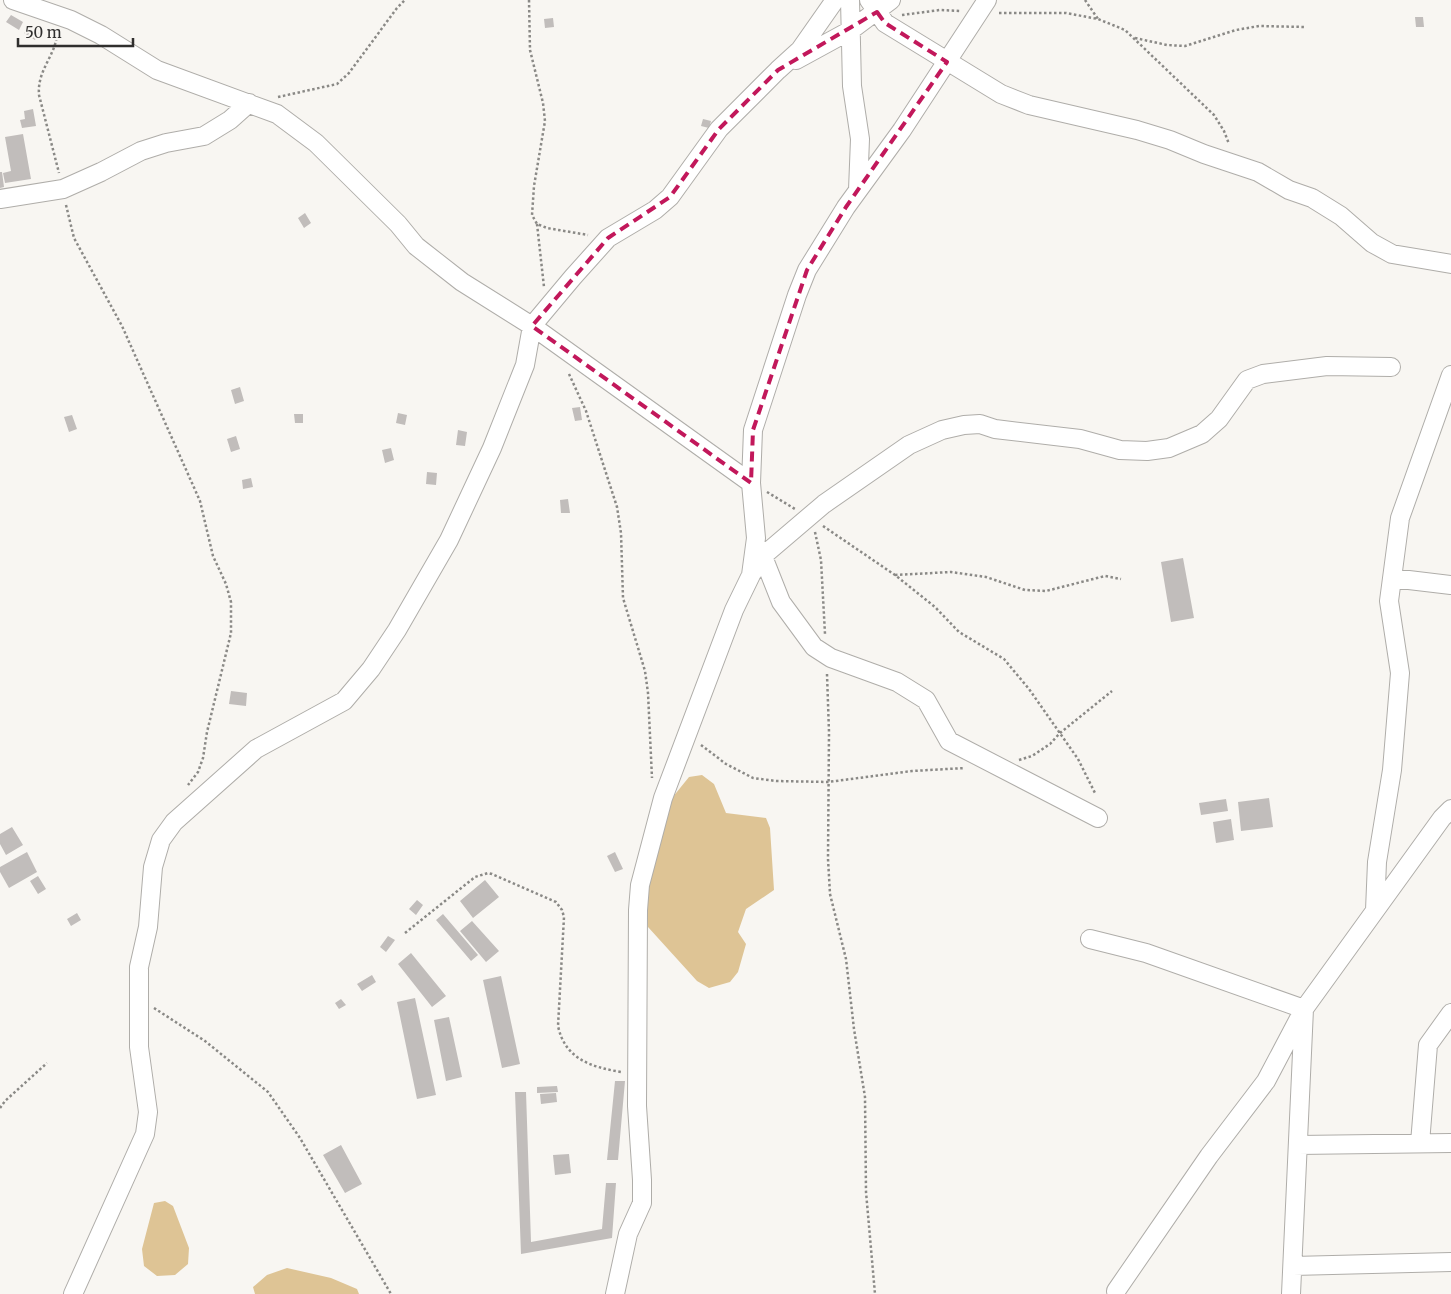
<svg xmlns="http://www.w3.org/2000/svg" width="1451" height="1294" font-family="Merriweather,serif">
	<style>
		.green { fill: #dec495 }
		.building { fill: #c1bdbb }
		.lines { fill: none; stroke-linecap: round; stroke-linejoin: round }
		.minor-casing { stroke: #afada9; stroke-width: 20 }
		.path { stroke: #8a8986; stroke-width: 2.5; stroke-dasharray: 2.5 2.5; stroke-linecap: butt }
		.minor { stroke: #fff; stroke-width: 18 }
		.marked { fill: none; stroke: #c2185b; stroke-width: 4; stroke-dasharray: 10 6; stroke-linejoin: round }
	</style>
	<rect width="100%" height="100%" fill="#f8f6f2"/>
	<path class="green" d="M702 775 714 784 726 813 766 818 770 828 774 890 746 909 738 932 746 944 738 972 730 982 709 988 697 981 648 927 646 914 645 895 672 798 689 777Z
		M165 1201 173 1206 189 1248 188 1264 175 1275 157 1276 144 1266 142 1249 154 1203Z
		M287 1268 331 1278 357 1289 359 1294H255L253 1287 267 1275Z"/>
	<path class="building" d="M11 15 23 22 19 30 6 22Z
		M1415 17H1423L1424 27H1416Z
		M553 18 554 27 545 28 544 19Z
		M28 26 39 33 35 40 24 33Z
		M33 109 36 126 22 128 20 120 25 119 24 111Z
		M703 119 711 121 709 128 701 126Z
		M23 134 31 179 5 183 3 173 11 171 5 137Z
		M0 172H2L4 187 0 188Z
		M305 213 311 223 304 228 298 218Z
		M240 387 244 401 235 404 231 390Z
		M580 407 582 420 575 421 572 408Z
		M398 413 407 415 405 425 396 423Z
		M294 414H303V423H295Z
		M72 415 77 429 69 432 64 417Z
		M458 430 467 432 465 446 456 445Z
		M236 436 240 449 231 452 227 439Z
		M391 448 394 460 385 463 382 450Z
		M427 472 437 473 436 485 426 484Z
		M251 478 253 487 243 489 242 480Z
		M568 499 570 513H561L560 500Z
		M1183 558 1194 618 1171 622 1161 562Z
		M231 691 247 693 246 706 229 704Z
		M1269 798 1273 827 1241 831 1238 802Z
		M1226 799 1228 811 1201 815 1199 803Z
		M1231 819 1234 840 1216 843 1213 822Z
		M12 827 23 845 6 855 0 844V834Z
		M27 852 37 872 9 888 0 872V867Z
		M615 852 623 869 615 872 607 856Z
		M38 876 46 889 38 894 30 881Z
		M485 880 499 897 473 918 460 901Z
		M417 900 423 905 416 915 409 909Z
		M77 913 81 920 71 926 67 919Z
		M443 914 478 955 471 961 436 920Z
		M472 921 499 951 486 962 460 931Z
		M388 936 395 940 386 952 380 947Z
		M411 953 446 996 432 1007 398 964Z
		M372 975 376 982 362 991 357 984Z
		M501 976 520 1064 502 1068 483 980Z
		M415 998 436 1095 417 1099 397 1002Z
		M341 999 346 1005 339 1009 335 1003Z
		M449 1017 462 1077 446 1081 434 1020Z
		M615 1081H625L618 1160H607Z
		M557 1086 558 1092 537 1093V1087Z
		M515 1092H526L531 1242 602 1229 606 1183H616L612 1238 521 1254Z
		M556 1093 557 1102 541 1104 540 1094Z
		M341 1145 362 1184 345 1193 323 1155Z
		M569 1154 571 1173 555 1175 553 1155Z"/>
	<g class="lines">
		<defs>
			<path id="minor" d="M13 0 71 20 101 35 157 70 277 114 316 143 398 224 416 246 462 282 532 326 751 483
				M850 0 852 86 860 139 858 190
				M869 0 885 23 1001 94 1029 105 1137 130 1170 140 1204 154 1258 172 1289 190 1312 198 1341 216 1372 243 1392 254 1451 264
				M796 60 851 30 891 0
				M0 199 63 189 101 172 141 151 166 143 204 136 230 120 249 103
				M760 549 781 602 814 647 831 658 897 682 926 700 949 741 1098 818
				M753 572 763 556 824 504 909 445 942 430 964 425 980 424 995 429 1080 439 1120 450 1147 451 1169 448 1202 434 1219 419 1247 380 1263 374 1327 366 1391 367
				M1392 578 1451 585
				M1375 910 1377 862 1392 770 1400 673 1389 601 1400 518 1451 375
				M1090 939 1146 953 1304 1009 1266 1081 1209 1156 1116 1291
				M1420 1143 1428 1045 1451 1013
				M1298 1145 1451 1143
				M1293 1266 1451 1262
				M73 1294 145 1134 148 1112 139 1047V967L148 927 153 867 161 840 174 822 256 749 344 701 371 669 397 630 449 540 492 448 525 365 532 326 573 277 608 238 655 210 670 197 719 129 778 70 800 50 835 0
				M615 1294 628 1234 642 1203V1180L637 1106 638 910 640 885 663 798 734 610 751 575 756 538 751 483 753 430 797 295 807 270 846 207 902 130 987 0
				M1291 1294 1304 1009 1442 818 1451 809"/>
		</defs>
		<use href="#minor" class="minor-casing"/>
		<path class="path" d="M529 0 530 50 543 103 545 121 534 186 532 215 537 224 547 228 588 235
			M1085 0 1098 19
			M999 13H1066L1098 19 1125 30 1214 115 1224 131 1229 144
			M902 15 940 10 961 11
			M57 33C56 56 37 69 39 95L59 173
			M1135 38 1167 45 1185 46 1236 30 1259 26 1305 27
			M278 97 337 84 349 73 397 8 405 0
			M66 205 74 238 122 326 200 501 213 556 226 584 231 602V633L207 732 203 758 198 772 188 785
			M537 224 544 287
			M569 374 586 411 617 507 621 533 623 598 645 671 648 693 652 778
			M767 492 795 509
			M823 526 895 575 935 607 959 632 1004 659 1029 689 1078 759 1095 793
			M815 532 821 560 825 634
			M895 575 951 572 986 577 1025 590 1046 591 1105 576 1121 579
			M827 674 829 732 828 859 830 894 846 959 854 1029 865 1097 866 1192 875 1294
			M701 745 726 764 753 778 776 781 828 782 912 771 965 768
			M1019 760 1032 756 1050 744 1060 733 1112 691
			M405 933 475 877 488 873 492 874 556 902 562 910 564 917 558 1026C565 1059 591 1067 621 1072
			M154 1008 205 1041 268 1092 300 1138 391 1294
			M0 1108 5 1101 47 1063"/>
		<use href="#minor" class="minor"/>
	</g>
	<path class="marked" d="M877 12 885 23 947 62 846 207 807 270 753 430 751 483 532 326 608 238 670 197 719 129 778 70Z"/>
	<path d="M18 38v8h115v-8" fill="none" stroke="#302f2e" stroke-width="2.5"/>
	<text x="25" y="38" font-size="15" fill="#302f2e" stroke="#f8f6f2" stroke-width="4" paint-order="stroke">50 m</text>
</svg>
